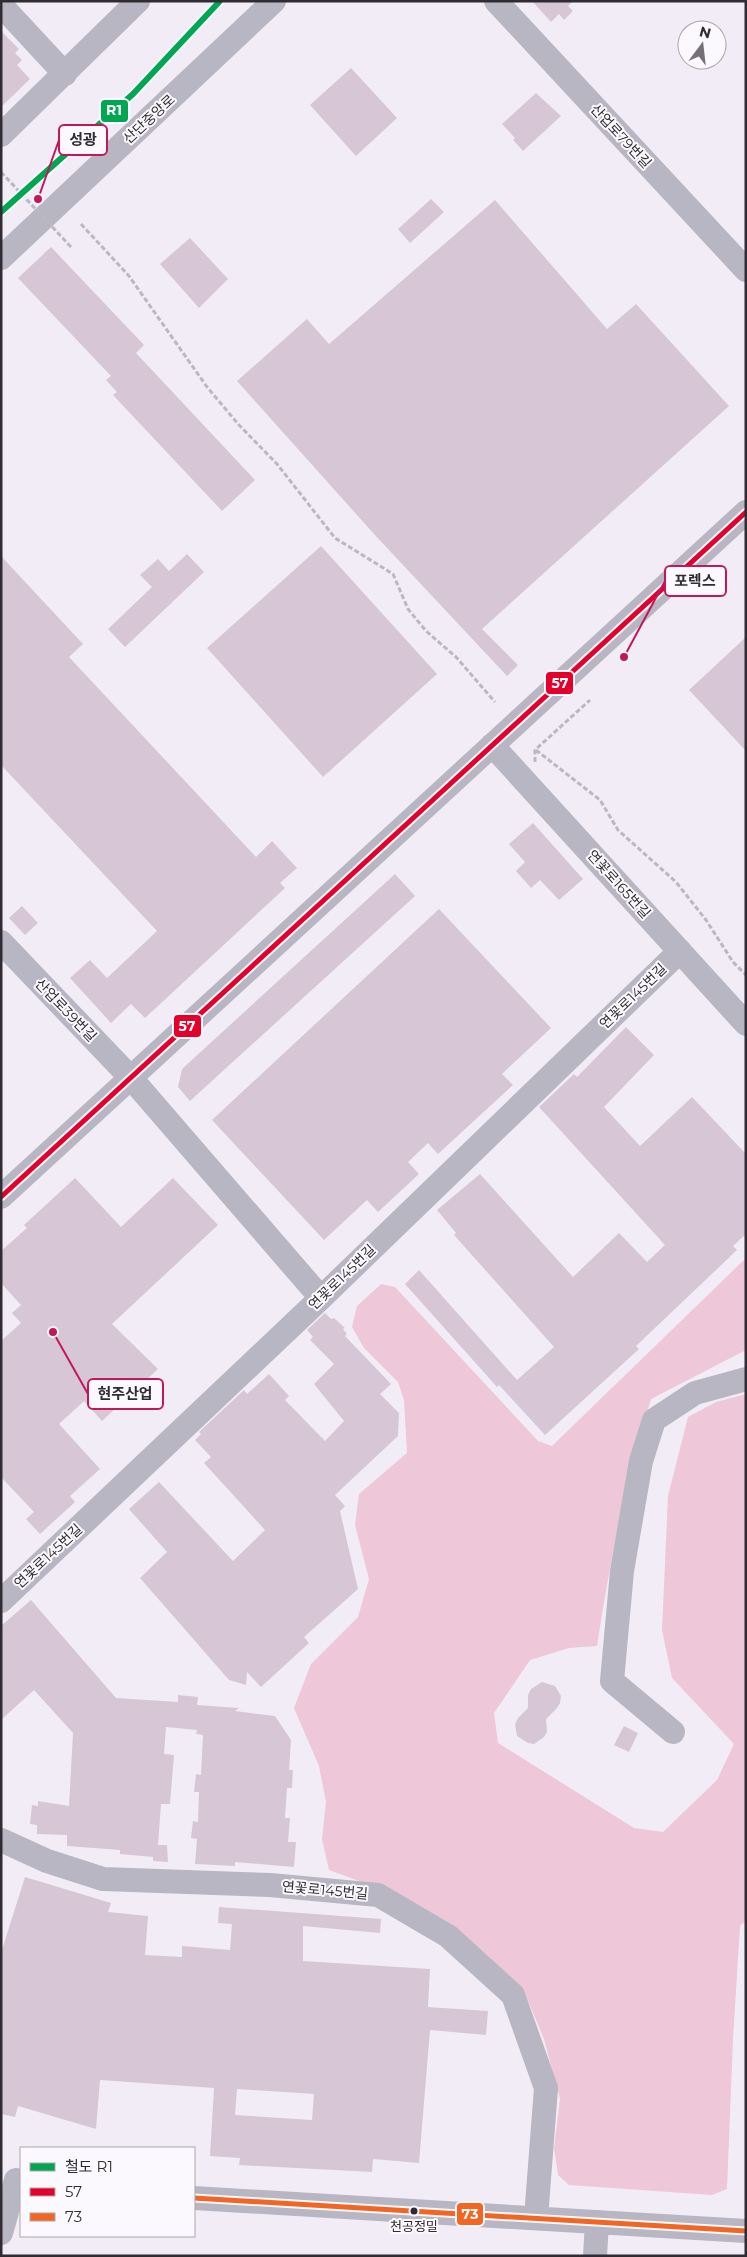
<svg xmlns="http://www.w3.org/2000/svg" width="747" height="2257" font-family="Montserrat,'Noto Sans KR',sans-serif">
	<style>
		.green { fill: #eec7d8 }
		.building { fill: #d7c7d6; fill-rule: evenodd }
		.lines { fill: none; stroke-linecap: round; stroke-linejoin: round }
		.path { stroke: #bbb8c1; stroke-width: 3; stroke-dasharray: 5 2.5; stroke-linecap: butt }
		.minor { stroke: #b8b6c2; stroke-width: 24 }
		.path-bridge { stroke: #bbb8c1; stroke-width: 3; stroke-dasharray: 5 2.5; stroke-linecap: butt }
		.bus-1-casing { stroke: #fbf9fd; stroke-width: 9 }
		.bus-2-casing { stroke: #fbf9fd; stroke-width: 9 }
		.bus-1 { stroke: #e4002b; stroke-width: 5 }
		.bus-2 { stroke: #f26522; stroke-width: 5 }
		.rail-1-casing { stroke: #fbf9fd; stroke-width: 10 }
		.rail-1 { stroke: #00a651; stroke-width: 6 }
		.bus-dot { fill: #312c33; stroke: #fbf9fd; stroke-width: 2 }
		.labels { text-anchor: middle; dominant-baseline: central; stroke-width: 4; stroke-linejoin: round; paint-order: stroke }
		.bus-label { font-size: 13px; fill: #312c33; stroke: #fbf9fd }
		.street-label { font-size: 14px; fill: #312c33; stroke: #fbf9fd }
		.leader { fill: none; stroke: #c2185b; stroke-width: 2 }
		.callout-dot { fill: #c2185b; stroke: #fbf9fd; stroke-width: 2 }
		.callout { fill: #fbf9fd; stroke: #c2185b; stroke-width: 2 }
		.callout-label { font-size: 15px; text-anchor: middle; font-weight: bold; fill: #312c33 }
		.line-badge { stroke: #fbf9fd; stroke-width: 2 }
		.badge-label { font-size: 14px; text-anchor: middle; font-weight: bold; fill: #fff }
	</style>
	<rect width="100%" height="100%" fill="#f2ecf6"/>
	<path class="green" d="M746 1258V1350L651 1399C625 1480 610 1562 597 1646L569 1648 530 1660 494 1713 498 1743 634 1828 663 1832 717 1780 734 1744 672 1678 662 1630 668 1496 688 1417 716 1402 746 1394V1920L740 1926 733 2039 727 2189 712 2195 569 2185 558 2175 554 2148 560 2099 544 2039 524 1991 487 1955 441 1920 378 1888 329 1870 322 1839 326 1802 319 1766 294 1708 311 1664 358 1617 369 1579 355 1525 359 1494 407 1453 404 1400 398 1382 364 1348 352 1327 357 1306 381 1284 395 1287 538 1441 552 1446Z"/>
	<path class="building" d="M532 1H573L568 6 573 11 564 20 559 14 551 22Z
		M1 31 19 49 15 53 22 60 17 65 30 79 1 107Z
		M351 68 397 118 356 156 310 105Z
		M536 93 561 116 523 151 513 140 515 138 502 124Z
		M431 199 444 212 410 243 398 229Z
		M495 200 607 329 636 304 729 406 482 629 518 665 507 676 374 534 237 381 307 319 329 344Z
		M190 238 228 279 199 308 160 264Z
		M51 247 144 345 136 353 255 480 222 511 113 395 117 392 106 380 111 376 18 278Z
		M321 546 437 674 323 777 207 648Z
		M187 554 204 572 125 647 108 629 152 587 140 575 158 559 169 571Z
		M1 556 83 644 69 657 256 857 272 841 297 868 280 883 285 888 145 1018 131 1004 111 1023 70 978 90 960 107 978 157 931 1 765Z
		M746 637V751L689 690Z
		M533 823 583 879 559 900 540 880 531 888 516 871 525 862 509 844Z
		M395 874 415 896 190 1101 178 1087 182 1069Z
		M22 906 38 923 25 935 9 918Z
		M439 909 551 1028 502 1074 513 1085 438 1154 428 1143 408 1162 419 1174 378 1212 367 1200 324 1240 212 1120Z
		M626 1027 654 1055 604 1107 640 1146 692 1097 746 1154V1234L733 1246 737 1250 636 1346 639 1349 545 1435 499 1385 497 1387 405 1284 419 1270 517 1380 554 1347 454 1235 456 1233 437 1210 480 1174 573 1277 619 1233 647 1262 665 1245 539 1107 574 1074 577 1077Z
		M75 1178 121 1227 173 1178 218 1225 112 1324 158 1369 102 1421 84 1401 59 1424 100 1469 70 1496 75 1502 40 1534 26 1519 34 1512 1 1477V1341L21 1323 12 1313 21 1305 1 1283V1251L27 1228 24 1225Z
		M325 1313 331 1319 334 1318 345 1328 343 1329 347 1334 345 1336 391 1384 380 1394 399 1413 398 1436 335 1495 345 1506 340 1511 358 1589 304 1637 309 1643 261 1687 247 1672 246 1685 229 1680 140 1578 167 1552 129 1509 159 1482 233 1561 265 1530 204 1463 211 1457 195 1440 201 1434 199 1432 244 1390 247 1394 269 1374 289 1396 285 1400 325 1441 344 1421 314 1384 334 1364 310 1340 313 1337 307 1330Z
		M31 1600 116 1698 178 1702V1695L198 1697 197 1705 239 1708 235 1711 275 1716 291 1740 289 1770H293L292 1788H287L285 1818H290L288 1842H296L294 1867 235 1862V1866L195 1864 197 1839 191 1838 193 1821 198 1822 199 1792H194L196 1774 201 1775 203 1735 196 1734 197 1730 166 1727 164 1754 174 1755 170 1804H161L158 1845H167L168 1862 153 1861V1857L120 1854V1850L67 1846V1835L37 1834V1825L30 1824 32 1805 38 1806V1801L69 1806 73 1733 34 1690 1 1720V1626Z
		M542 1682 555 1686 561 1696 560 1703 557 1708 546 1719 547 1732 544 1737 534 1744 528 1743 517 1736 515 1724 518 1718 528 1708V1695L531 1689Z
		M624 1726 638 1733 629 1752 614 1745Z
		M25 1877 111 1903 108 1912 148 1916 145 1955 182 1957V1946L230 1950 232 1924 218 1923 219 1907 381 1919 380 1933 303 1926V1961L430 1969 428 2007 488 2011 486 2035 430 2030 419 2163 373 2159 372 2172 239 2165 240 2158 210 2156 214 2088 100 2080 96 2129 18 2106 15 2117 1 2114V1953ZM237 2089 314 2094 312 2120 235 2115Z"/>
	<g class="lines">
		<path class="path" d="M81 224 129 276 207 387 239 425 277 464 335 538 393 574 408 609 426 631 456 657 495 702
			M536 750 600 800 618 830 676 882 706 920 733 962 746 975
			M535 762V750L590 700"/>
		<path class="minor" d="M496 1 746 270
			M1 5 65 74
			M1 135 138 1
			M1 258 274 1
			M492 745 746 1024
			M1 942 131 1078 321 1298
			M1 1197 746 512
			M1 1601 321 1298 680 951
			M673 1732 612 1681 622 1571 641 1461 654 1420 695 1393 746 1379
			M1 1840 47 1861 103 1879 270 1885 378 1895 448 1936 513 1995 546 2088 536 2218
			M194 2198 746 2231
			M1 2233 16 2180
			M595 2256 597 2222"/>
		<path class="path-bridge" d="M1 172 71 247"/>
		<defs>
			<path id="bus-1" d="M1 1197 746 512"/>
			<path id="bus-2" d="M194 2198 746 2231"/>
		</defs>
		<use href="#bus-1" class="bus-1-casing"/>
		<use href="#bus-2" class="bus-2-casing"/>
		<use href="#bus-1" class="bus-1"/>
		<use href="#bus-2" class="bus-2"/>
		<defs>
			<path id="rail-1" d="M1 212 133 94 220 1"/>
		</defs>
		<use href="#rail-1" class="rail-1-casing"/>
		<use href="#rail-1" class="rail-1"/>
	</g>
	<circle class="bus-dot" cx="414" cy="2211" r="4.5"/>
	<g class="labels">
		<g class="bus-label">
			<text x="414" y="2226">천공정밀</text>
		</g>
		<g class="street-label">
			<text transform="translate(149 119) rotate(-43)">산단중앙로</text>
			<text transform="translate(621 136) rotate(47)">산업로79번길</text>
			<text transform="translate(619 884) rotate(48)">연꽃로165번길</text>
			<text transform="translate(633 996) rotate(-44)">연꽃로145번길</text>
			<text transform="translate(66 1010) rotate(46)">산업로39번길</text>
			<text transform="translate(342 1277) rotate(-44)">연꽃로145번길</text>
			<text transform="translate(48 1556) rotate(-43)">연꽃로145번길</text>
			<text transform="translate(325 1890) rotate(5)">연꽃로145번길</text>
		</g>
	</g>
	<path class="leader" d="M38 199L59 140M624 657L665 581M53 1332L88 1394"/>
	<g class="callout-dot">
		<circle cx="38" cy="199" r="5"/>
		<circle cx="624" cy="657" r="5"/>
		<circle cx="53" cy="1332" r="5"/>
	</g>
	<g class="callout">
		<rect x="59" y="125" width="48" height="30" rx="5"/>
		<rect x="665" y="566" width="61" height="30" rx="5"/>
		<rect x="88" y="1379" width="75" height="30" rx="5"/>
	</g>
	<g class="callout-label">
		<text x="83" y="145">성광</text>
		<text x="695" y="586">포렉스</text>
		<text x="125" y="1399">현주산업</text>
	</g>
	<g class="line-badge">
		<rect x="100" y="99" width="29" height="24" rx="5" fill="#00a651"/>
		<rect x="545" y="671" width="29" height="24" rx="5" fill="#e4002b"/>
		<rect x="173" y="1014" width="29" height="24" rx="5" fill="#e4002b"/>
		<rect x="456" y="2202" width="28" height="24" rx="5" fill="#f26522"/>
	</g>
	<g class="badge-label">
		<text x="114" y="115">R1</text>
		<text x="560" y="688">57</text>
		<text x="187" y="1031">57</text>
		<text x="470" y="2219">73</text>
	</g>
	<rect width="747" height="2257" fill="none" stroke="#312c33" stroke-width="5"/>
	<rect x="20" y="2147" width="175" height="90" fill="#fbf9fd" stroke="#aaa7ac"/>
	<rect x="30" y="2163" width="25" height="8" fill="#00a651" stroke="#aaa7ac"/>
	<text x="65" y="2172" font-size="15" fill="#312c33">철도 R1</text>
	<rect x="30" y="2188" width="25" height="8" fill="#e4002b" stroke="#aaa7ac"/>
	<text x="65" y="2197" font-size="15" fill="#312c33">57</text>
	<rect x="30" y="2213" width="25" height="8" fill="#f26522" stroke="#aaa7ac"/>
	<text x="65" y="2222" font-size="15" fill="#312c33">73</text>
	<g transform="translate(702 45) rotate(15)"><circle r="24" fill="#fbf9fd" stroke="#aaa7ac"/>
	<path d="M0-4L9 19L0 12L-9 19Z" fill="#756f77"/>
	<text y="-8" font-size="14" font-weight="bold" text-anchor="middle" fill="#312c33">N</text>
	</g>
</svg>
